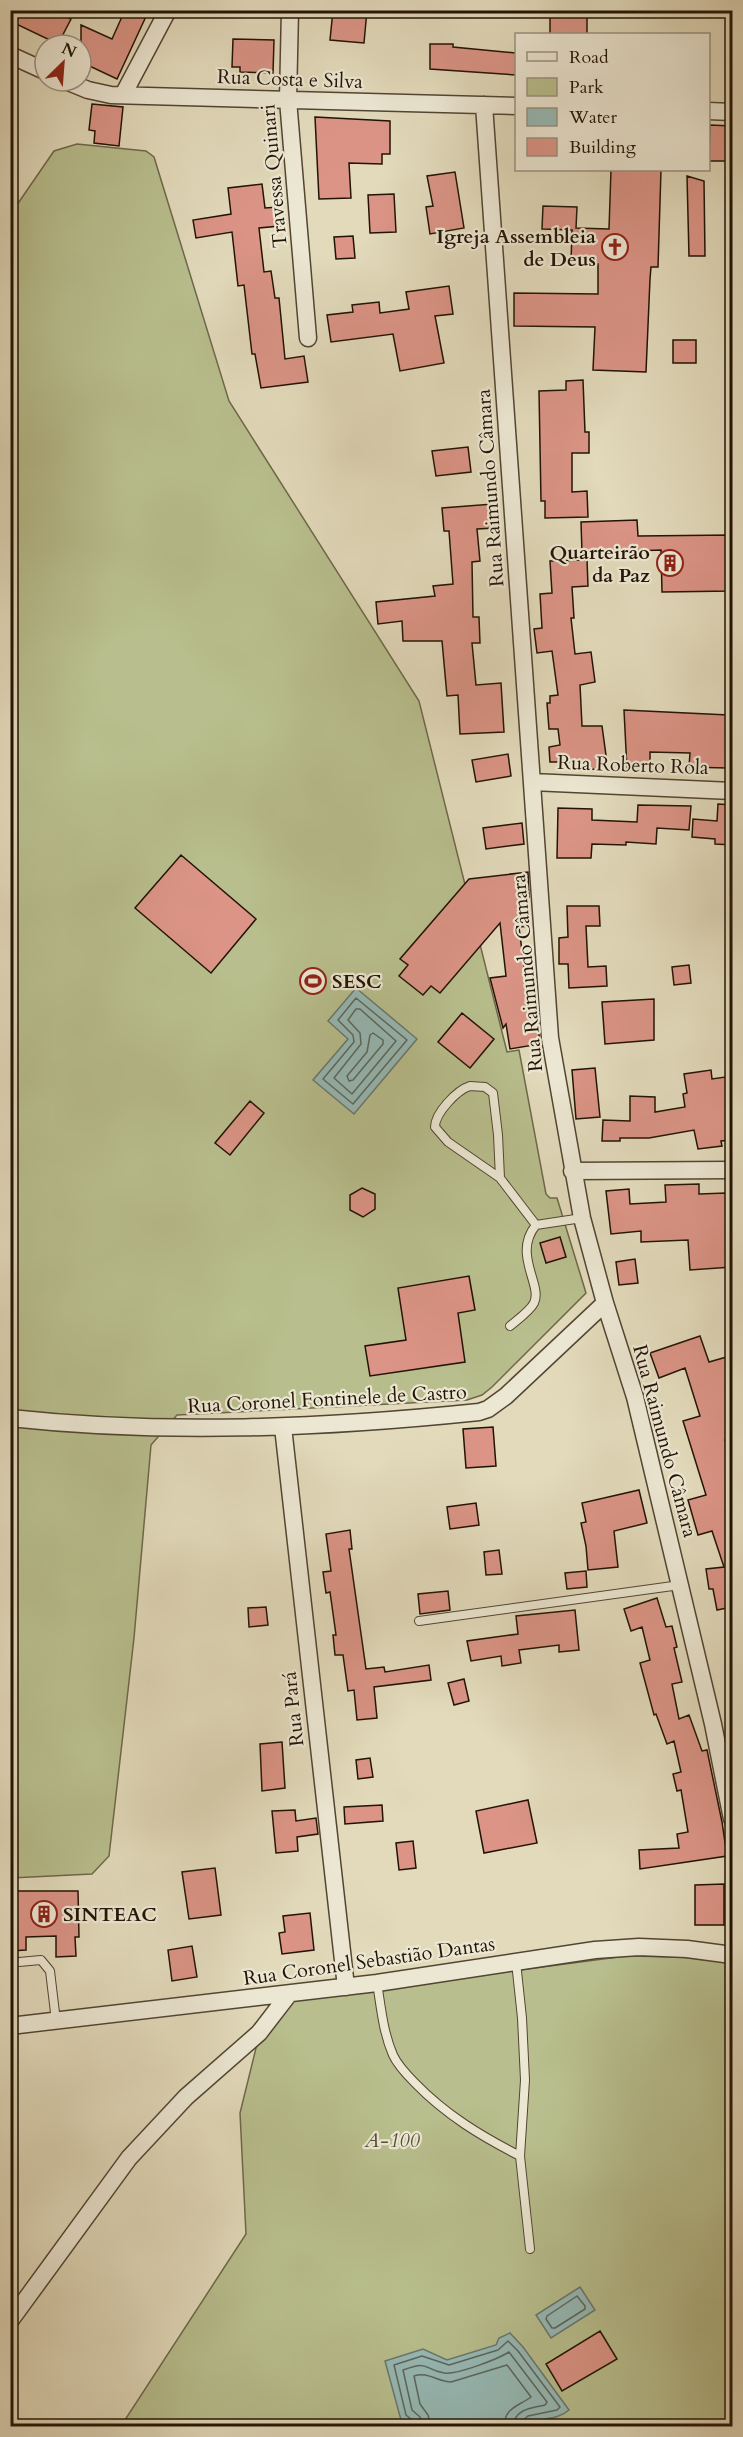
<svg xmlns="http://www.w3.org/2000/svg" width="743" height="2437" font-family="Cardo,serif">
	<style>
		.green { fill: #b8be8d; stroke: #6d6849; stroke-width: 1.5 }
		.water { fill: #96bab6; stroke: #68776f; stroke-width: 1.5 }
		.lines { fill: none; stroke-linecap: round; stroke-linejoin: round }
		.shore { stroke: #5c665e; stroke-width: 1.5 }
		.building { fill: #db9486; stroke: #221305; stroke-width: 1.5 }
		.lane-casing { stroke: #524532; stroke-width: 10 }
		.street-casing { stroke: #524532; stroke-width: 19 }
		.lane { stroke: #ece7d3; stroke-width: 8 }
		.street { stroke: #ece7d3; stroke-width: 16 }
		.labels { text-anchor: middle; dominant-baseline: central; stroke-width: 4.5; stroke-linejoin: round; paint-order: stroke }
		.street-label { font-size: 20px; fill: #221305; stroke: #ece7d3 }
		.poi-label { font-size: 20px; font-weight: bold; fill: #221305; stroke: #ece7d3; text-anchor: end }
		.park-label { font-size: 20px; font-style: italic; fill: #564f35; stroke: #ece7d3 }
	</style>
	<rect width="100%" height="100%" fill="#e2dabb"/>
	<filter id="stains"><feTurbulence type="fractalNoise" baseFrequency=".00333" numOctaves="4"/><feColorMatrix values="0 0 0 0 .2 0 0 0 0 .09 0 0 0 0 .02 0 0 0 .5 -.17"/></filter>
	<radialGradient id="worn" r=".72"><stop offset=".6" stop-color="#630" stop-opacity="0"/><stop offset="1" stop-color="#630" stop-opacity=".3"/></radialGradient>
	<path class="green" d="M77 144 146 151 154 157 229 401 419 701 507 1052 519 1050 546 1194 550 1198H557L586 1293 492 1387 482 1395 467 1400 177 1415 151 1445 134 1638 109 1856 92 1874 11 1878 10 215 54 151Z
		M626 1956 683 1957 732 1963V2426H121L246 2234 240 2113 257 2044 292 2000Z"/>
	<path class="water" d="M356 988 417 1039 354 1114 313 1080 348 1039 328 1021Z
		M580 2287 595 2310 551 2338 536 2315Z
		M510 2333 523 2347 569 2410C557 2421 537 2417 523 2426H412L401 2420 385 2361 423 2349 447 2360 496 2345 499 2338Z"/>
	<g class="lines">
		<path class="shore" d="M356 998 407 1040 353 1104 323 1079 354 1042 353 1035 338 1020Z
			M356 1009H360L396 1041 352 1094 334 1078 361 1044 360 1033 348 1020Z
			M373 1033 383 1040V1044L353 1080 349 1081 347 1076 367 1052 370 1035Z
			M577 2296 585 2306V2309L555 2328H552L546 2319 547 2316Z
			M414 2426 413 2421 406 2415 394 2365 422 2356 449 2365 498 2350 508 2341 518 2351 560 2407 557 2410 528 2416 522 2421 521 2426
			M422 2426 420 2417 412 2410 403 2370C430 2360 422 2369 444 2373 457 2375 498 2359 509 2352L547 2402 545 2405C531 2408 515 2409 513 2426
			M431 2426 428 2415 420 2404 414 2376C427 2371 438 2382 451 2382L507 2365 531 2397C519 2406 505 2407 504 2426"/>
	</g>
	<path class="building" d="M10 10H53L71 19 58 44 10 21Z
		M125 10H149L117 79 81 62V25L112 39Z
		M333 10H367L364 43 330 40Z
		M550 10H587V34H550Z
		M233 39 274 40 273 73 240 72V67H232Z
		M430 44H453V47L516 53V75L430 69Z
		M92 104 123 107 119 146 94 143 95 131 89 130Z
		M315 117 390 121V154H382V164L349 163 351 198 319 199Z
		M710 125 732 126V161H709Z
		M611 170H661L658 267H651L650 279 646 372 593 370 595 327 514 326V293L598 294V264L571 263 572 230 542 229 543 206 577 207 576 228 609 229Z
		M455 172 464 228 430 234 426 207 433 206 427 176Z
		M687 176 704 181 705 256H689Z
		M262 184 265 208 278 207 280 226 259 228 264 272 271 271 275 298H279L285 359 304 356 308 382 261 388 255 354H252L244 285 238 286 232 232 196 238 193 220 231 214 228 188Z
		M394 194 396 232 370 233 368 195Z
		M353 236 355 258 336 259 334 237Z
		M449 286 453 314 435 316 444 363 400 371 393 334 331 342 327 315 353 312 352 305 379 302 380 313 409 309 406 292Z
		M673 340H696V363H673Z
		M583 380 585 432H589V453H572V492L587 491 588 517 545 518V501H541L539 391 566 390V381Z
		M468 447 471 472 436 476 432 451Z
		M493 504 495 528 477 529 480 561 472 562 473 617H479L480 643H472L476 685 501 683 504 732 460 734 458 695 447 696 442 641H403L402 621 378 624 376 602 435 596 433 586 453 584 449 531H444L442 508Z
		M637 520 638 536 732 535V591L662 592 661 550 582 553 581 522Z
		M587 560 588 586 572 587 574 618H571L575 654 591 652 595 682 580 685 582 726H602L608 770 589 769V762H550L549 747 560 745 558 729H549L547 703H550V696L558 695 552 651 537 653 534 629 542 628 540 594 552 593 550 561Z
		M624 710 728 715 726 768 689 767 690 753 650 752V765H642V770H627Z
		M508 754 511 776 476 782 472 760Z
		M718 804 732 805V845L715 844V839L692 837 693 819 717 821Z
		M638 805 691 806 689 830 657 828 656 844 626 842V845L592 844 591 858H557L558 808 592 809V820L637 822Z
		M522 823 524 844 486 849 483 828Z
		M181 855 256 919 211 973 135 908Z
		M528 872 529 897H525L529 926 519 927 526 983 533 982 540 1044 510 1049 506 1024 503 1028 490 978 506 976 500 923 440 993 431 986 423 995 399 976 408 965 400 959 469 879Z
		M567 906H599L600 926H586L588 967 606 966 607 986 569 988 568 964H559V938L568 937Z
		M689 965 691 983 674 985 672 967Z
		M654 999V1040L605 1044 602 1002Z
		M462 1013 494 1039 470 1068 438 1042Z
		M595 1068 600 1117 576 1119 572 1070Z
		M711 1070 712 1079 732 1076V1140L721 1141 722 1146 698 1149 694 1130 649 1138H620V1141H602L603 1120 630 1121V1096L655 1097V1112L685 1107 683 1094 687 1093 684 1074Z
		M250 1101 264 1113 230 1155 215 1143Z
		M699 1184V1194L726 1193 727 1254H732V1267L690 1270 688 1240 641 1242V1231L611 1234 606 1191 629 1189 630 1204 666 1202 665 1185Z
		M362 1188 375 1194V1209L363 1217 350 1210V1195Z
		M560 1237 566 1257 546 1263 540 1243Z
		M635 1259 638 1283 619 1285 616 1262Z
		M469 1276 475 1310 458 1313 465 1362 370 1376 365 1346 406 1340 398 1288Z
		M700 1336 709 1362 730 1356 732 1363V1400L727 1402 732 1420V1437L725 1440 732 1464V1607L717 1610 713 1589H709L706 1569 724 1567 712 1531 698 1535 688 1500 706 1495 683 1421 700 1416 685 1368 659 1378 650 1353Z
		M493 1427 496 1466 466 1468 463 1429Z
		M639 1490 647 1523 614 1531 618 1567 588 1570 586 1546 581 1523 586 1522 582 1503Z
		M476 1503 479 1525 450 1529 447 1507Z
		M350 1530 352 1549H349L366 1669 384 1667 385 1672 429 1665 431 1680 374 1687 377 1718 357 1720 354 1690 348 1691 343 1655H335L333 1635H336L330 1592 326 1593 323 1572 331 1571 326 1534Z
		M499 1550 502 1574 486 1575 484 1552Z
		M586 1571 587 1587 567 1589 565 1573Z
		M448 1591 450 1610 420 1614 418 1594Z
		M657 1598 666 1627 672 1626 677 1647 674 1648 682 1682 672 1684 679 1719 689 1715 702 1751 707 1750 722 1822 727 1856 640 1869 639 1850 679 1848 677 1834 688 1832 681 1790 677 1791 673 1774 681 1772 674 1741 667 1744 656 1714 654 1715 640 1663 650 1660 642 1627 631 1631 624 1609Z
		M266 1607 268 1625 249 1627 248 1608Z
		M575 1610 579 1650 559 1652V1645L519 1650 521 1663 502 1666 501 1656 471 1661 467 1641 518 1634 516 1616Z
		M464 1679 469 1701 454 1705 448 1683Z
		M282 1742 285 1788 262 1791 260 1744Z
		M370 1758 373 1777 358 1779 356 1760Z
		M528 1800 537 1843 484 1853 476 1811Z
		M382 1805 383 1821 345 1824 344 1807Z
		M295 1810 296 1821 316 1818 318 1834 297 1837 298 1851 276 1853 272 1811Z
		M413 1841 416 1868 399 1870 396 1843Z
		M215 1868 221 1915 189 1919 182 1872Z
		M724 1884V1925H695V1885Z
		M10 1891H78L79 1937H75L76 1956 56 1957V1936L26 1937V1950L10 1951Z
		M310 1913 314 1950 282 1954 279 1933 285 1932 283 1916Z
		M192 1946 197 1977 172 1981 168 1950Z
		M600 2331 617 2359 562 2391 546 2364Z"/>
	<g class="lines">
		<defs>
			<path id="lane" d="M470 1086 485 1087 493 1093 498 1135 500 1178 448 1142 435 1127C435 1113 457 1090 470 1086Z
				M500 1178 536 1225 582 1218
				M510 1326C517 1320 530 1311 534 1303 543 1285 512 1254 536 1225
				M419 1621 680 1585
				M19 1962 41 1960 50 1971 56 2021
				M516 1962 522 2018 525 2080 520 2156 530 2249
				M377 1983C381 2007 383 2032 393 2055 398 2066 407 2075 415 2083 446 2115 481 2136 520 2156"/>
			<path id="street" d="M290 10 288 100 308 338
				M10 55 45 71
				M66 81 88 90 111 95 516 106
				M123 95 168 10
				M484 105 550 1038 582 1218 605 1303 635 1397 713 1724 732 1819
				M708 111 732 112
				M532 782 732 791
				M572 1171 732 1170
				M10 1418C166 1435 324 1428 479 1412L488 1409 506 1396 605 1303
				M283 1427 346 1987
				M10 2026 377 1983 595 1950 639 1947 687 1949 732 1955
				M10 2321 129 2158 186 2097 259 2033 289 1994"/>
		</defs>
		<use href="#lane" class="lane-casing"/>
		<use href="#street" class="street-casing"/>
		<use href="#lane" class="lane"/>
		<use href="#street" class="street"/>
	</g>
	<defs>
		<symbol id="church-ring" viewBox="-11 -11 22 22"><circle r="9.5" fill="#ece7d3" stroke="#8f2418" stroke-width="1.5"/><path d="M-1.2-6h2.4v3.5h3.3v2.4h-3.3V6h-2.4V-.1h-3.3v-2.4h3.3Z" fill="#8f2418"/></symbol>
		<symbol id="building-ring" viewBox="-11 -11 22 22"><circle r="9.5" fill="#ece7d3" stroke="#8f2418" stroke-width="1.5"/><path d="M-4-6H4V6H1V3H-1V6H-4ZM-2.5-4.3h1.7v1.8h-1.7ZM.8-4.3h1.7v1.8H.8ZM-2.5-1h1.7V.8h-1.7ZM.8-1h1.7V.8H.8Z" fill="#8f2418"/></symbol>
		<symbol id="stadium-ring" viewBox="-11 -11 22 22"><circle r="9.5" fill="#ece7d3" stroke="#8f2418" stroke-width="1.5"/><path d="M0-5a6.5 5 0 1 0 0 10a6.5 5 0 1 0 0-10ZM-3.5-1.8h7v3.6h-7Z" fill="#8f2418"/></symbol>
	</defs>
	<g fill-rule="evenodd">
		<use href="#church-ring" x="600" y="232" width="30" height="30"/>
		<use href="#building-ring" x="655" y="548" width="30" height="30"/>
		<use href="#stadium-ring" x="298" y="966" width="30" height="30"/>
		<use href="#building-ring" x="29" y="1899" width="30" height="30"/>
	</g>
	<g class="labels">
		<g class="street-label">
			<text transform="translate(290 79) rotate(2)">Rua Costa e Silva</text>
			<text transform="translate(274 176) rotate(-95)">Travessa Quinari</text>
			<text transform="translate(490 488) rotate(-94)">Rua Raimundo Câmara</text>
			<text transform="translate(633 765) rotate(2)">Rua Roberto Rola</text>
			<text transform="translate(527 973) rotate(-95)">Rua Raimundo Câmara</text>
			<text transform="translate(327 1399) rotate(-3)">Rua Coronel Fontinele de Castro</text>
			<text transform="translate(665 1441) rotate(75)">Rua Raimundo Câmara</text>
			<text transform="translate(293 1709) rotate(-96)">Rua Pará</text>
			<text transform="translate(369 1961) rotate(-8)">Rua Coronel Sebastião Dantas</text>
		</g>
		<g class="poi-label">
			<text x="596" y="236">Igreja Assembleia<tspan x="596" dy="23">de Deus</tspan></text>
			<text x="650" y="552">Quarteirão<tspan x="650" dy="23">da Paz</tspan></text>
			<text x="332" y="981" text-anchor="start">SESC</text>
			<text x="63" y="1914" text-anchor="start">SINTEAC</text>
		</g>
		<g class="park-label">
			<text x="392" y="2140">A-100</text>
		</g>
	</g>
	<rect width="743" height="2437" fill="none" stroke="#e2dabb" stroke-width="36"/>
	<rect x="12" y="12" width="719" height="2413" fill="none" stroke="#221305" stroke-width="3"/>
	<rect x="18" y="18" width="707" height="2401" fill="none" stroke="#221305" stroke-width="1.5"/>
	<rect x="515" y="33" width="195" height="138" fill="#ece7d3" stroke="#9b9281" stroke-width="1.5"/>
	<rect x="527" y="52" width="30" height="9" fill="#ece7d3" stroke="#9b9281" stroke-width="1.5"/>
	<text x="569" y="63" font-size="18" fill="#221305">Road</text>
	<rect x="527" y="78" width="30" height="18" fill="#b8be8d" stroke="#9b9281" stroke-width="1.5"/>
	<text x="569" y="93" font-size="18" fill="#221305">Park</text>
	<rect x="527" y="108" width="30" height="18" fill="#96bab6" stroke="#9b9281" stroke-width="1.5"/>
	<text x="569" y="123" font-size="18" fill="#221305">Water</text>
	<rect x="527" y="138" width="30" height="18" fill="#db9486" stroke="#9b9281" stroke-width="1.5"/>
	<text x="569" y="153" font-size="18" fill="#221305">Building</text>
	<g transform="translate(63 63) rotate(25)"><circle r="28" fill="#ece7d3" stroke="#9b9281" stroke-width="1.5"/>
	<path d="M0-4.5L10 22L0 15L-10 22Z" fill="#8f2418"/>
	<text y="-9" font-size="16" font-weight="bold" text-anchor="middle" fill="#221305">N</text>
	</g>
	<rect width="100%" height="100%" filter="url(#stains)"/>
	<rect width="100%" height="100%" fill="url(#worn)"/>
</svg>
